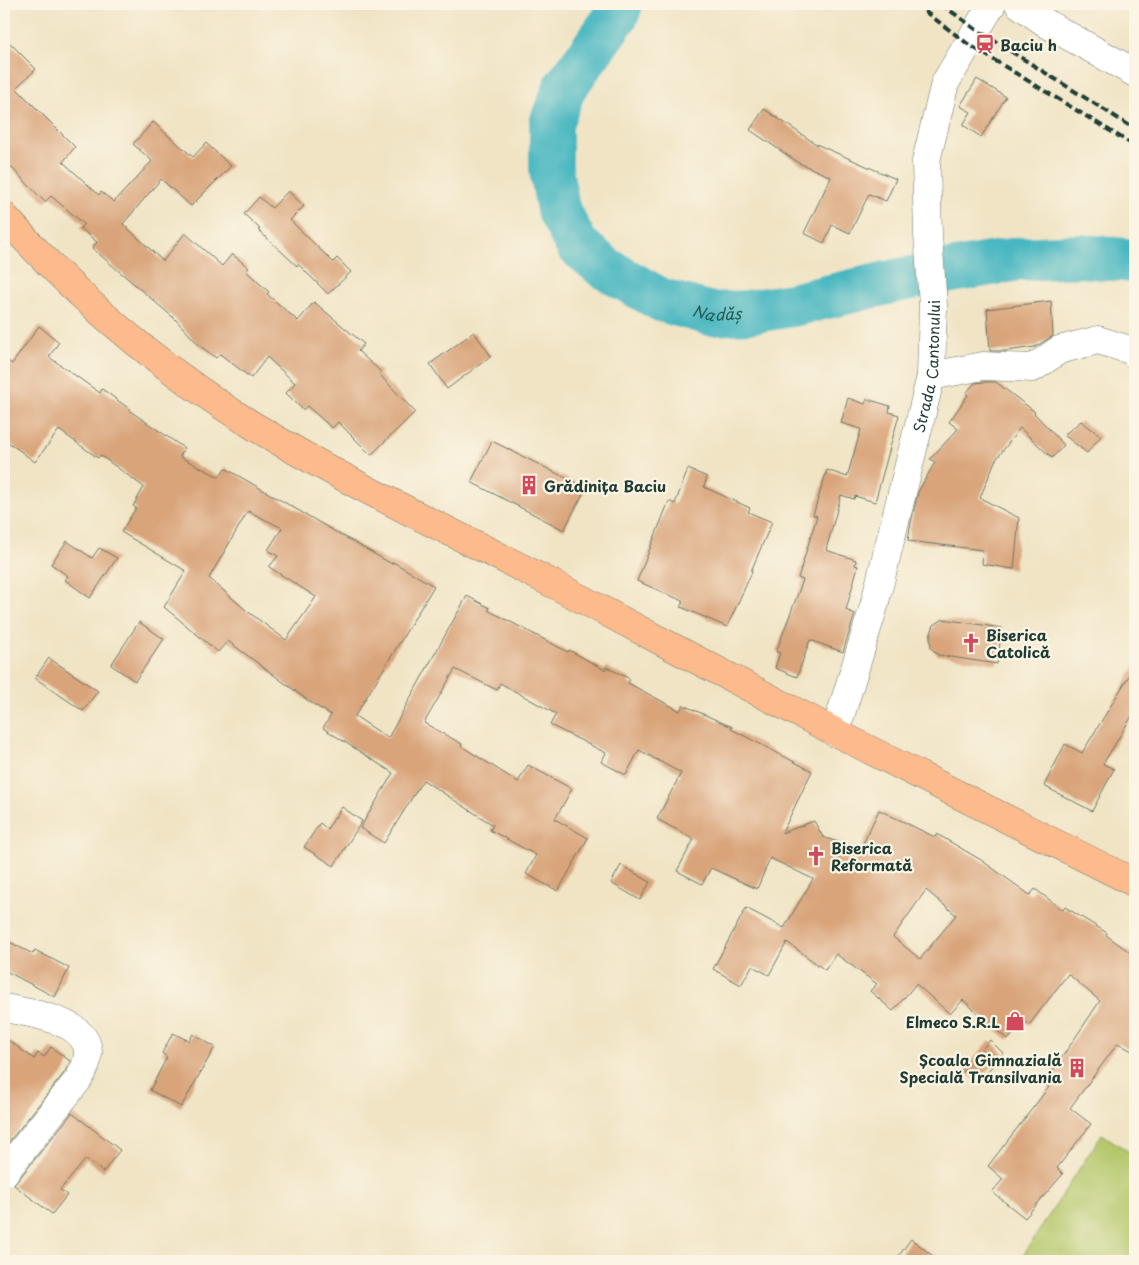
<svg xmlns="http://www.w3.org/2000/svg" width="1139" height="1265" font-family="'Playpen Sans',sans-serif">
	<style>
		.green { fill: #b4c76a; stroke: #6a824f }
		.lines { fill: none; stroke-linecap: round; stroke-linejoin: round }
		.river { stroke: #49b7c1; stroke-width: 44 }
		.building { fill: #d9a47a; fill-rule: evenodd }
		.minor-casing { stroke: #687767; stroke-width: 29 }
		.primary-casing { stroke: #687767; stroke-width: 29 }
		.minor { stroke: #fff; stroke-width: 28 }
		.primary { stroke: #fcba8d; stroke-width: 28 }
		.rail { stroke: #1f3d34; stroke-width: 4; stroke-dasharray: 8 4; stroke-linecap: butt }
		.labels { text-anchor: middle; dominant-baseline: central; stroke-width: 4.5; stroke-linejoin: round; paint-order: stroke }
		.poi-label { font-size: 15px; font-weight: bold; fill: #1f3d34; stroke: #fcf5e5; text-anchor: start }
		.street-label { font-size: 15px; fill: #1f3d34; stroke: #fcf5e5 }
		.water-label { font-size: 16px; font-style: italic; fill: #2a5c57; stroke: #fcf5e5 }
	</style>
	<rect width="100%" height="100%" fill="#fcf5e5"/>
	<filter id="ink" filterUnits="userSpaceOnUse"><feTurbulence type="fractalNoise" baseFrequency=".02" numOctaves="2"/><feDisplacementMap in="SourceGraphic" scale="10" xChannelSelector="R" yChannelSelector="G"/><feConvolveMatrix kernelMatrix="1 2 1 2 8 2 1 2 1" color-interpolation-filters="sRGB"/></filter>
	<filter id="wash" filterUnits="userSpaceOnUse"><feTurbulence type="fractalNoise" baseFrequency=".0096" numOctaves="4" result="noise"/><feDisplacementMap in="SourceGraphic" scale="20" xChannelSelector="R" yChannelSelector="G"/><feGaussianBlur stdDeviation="1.12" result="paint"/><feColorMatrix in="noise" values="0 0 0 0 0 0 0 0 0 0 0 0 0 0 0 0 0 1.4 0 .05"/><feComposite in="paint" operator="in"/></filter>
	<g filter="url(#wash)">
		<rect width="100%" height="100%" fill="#f0e4c5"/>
		<path class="green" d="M1102 1134 1135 1156V1250L1128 1261H1022L1020 1260Z"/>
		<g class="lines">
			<path class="river" id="s1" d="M621 4 617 15 565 87 551 123V170L558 209 577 245 605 268 661 300 711 314 748 312 792 305 900 280 1018 259 1081 256 1135 261"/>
		</g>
		<g id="blocks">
			<path class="building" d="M4 37 36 69 16 88 75 147 63 162 99 195 101 192 114 202 152 161 133 144 153 122 193 157 206 143 231 166 191 206 161 179 123 224 163 261 185 233 222 266 232 254 249 268 246 271 269 292 267 294 298 321 314 302 364 344 358 351 381 372 379 374 415 412 371 455 338 422 332 428 307 406 303 410 286 393 295 383 267 357 251 378 220 354 216 358 199 345 175 319 92 248 97 242 80 228 84 224 51 196 45 202 4 160Z
				M977 79 1006 97 981 137 963 125 971 112 960 106Z
				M764 109 816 144 896 179 886 201 869 194 850 233 832 225 824 243 804 233 831 177 799 163 750 130Z
				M288 191 304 206 290 220 333 262 337 258 351 272 328 294 298 264 297 266 258 230 260 229 244 214 259 197 272 208Z
				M1051 301 1053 336 1035 347 1006 351H990L987 309Z
				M39 326 59 342 49 357 100 393 102 389 131 410 130 411 184 448 180 457 219 477 225 468 334 531 392 564 393 562 434 586 355 716 388 738 467 596 490 608 488 610 568 652 569 650 605 670 606 667 630 679 628 683 680 711 683 705 732 727 731 729 812 771 782 833 814 821 823 837 860 850 879 810 935 837 937 834 981 860 1030 895 1035 889 1063 910 1065 907 1107 933 1106 935 1135 956V1053L1118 1043 1070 1108 1091 1124 1057 1168 1063 1174 1025 1218 992 1192 1003 1179 988 1166 1049 1087 1044 1084 1100 1001 1068 974 1029 1025 1024 1021 1008 1040 963 1000 950 1014 916 984 893 1011 870 991 877 984 836 954 825 970 787 942 769 975 752 966 741 985 713 969 746 908 784 928 813 879 770 858 757 889 711 868 702 884 677 871 694 839 657 819 681 773 639 750 626 775 601 762 606 753 550 725 556 714 500 683 497 690 455 669 424 723 462 744 461 746 518 782 528 765 572 789 555 819 588 838 558 891 526 874 536 855 490 830 493 825 423 780 384 843 360 828 393 773 323 728 331 715 310 702 228 641 218 652 164 607 186 571 121 532 136 508 133 506 144 487 100 455 98 458 59 430 35 462 4 439V358L12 364ZM248 511 282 528 268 550 278 556 269 567 316 597 286 640 247 611 209 578ZM926 890 956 915 920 959 893 937Z
				M474 332 491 356 447 389 430 364Z
				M984 382H996L1035 412 1034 413 1064 445 1052 458 1020 428 995 461 980 498 1019 518 1014 569 982 564 983 550 908 541 910 527 918 492 935 462 930 459 958 429 949 422 968 395 966 393 975 383Z
				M848 398 865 404 867 399 890 406 889 412 899 415 875 502 855 496 854 499 841 495 826 550 856 560 855 565 858 566 846 610 855 614 843 652 810 640 797 677 775 668 780 653 776 652 803 580 798 578 817 516 813 515 827 470 847 477 861 429 841 423Z
				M1081 421 1101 436 1087 453 1064 435Z
				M492 441 586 488 564 530 471 482Z
				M688 469 707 477 704 487 750 508 748 512 772 522 751 571 752 572 727 627 681 607 683 601 637 581 669 501 675 504Z
				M67 541 92 558 99 548 117 558 90 598 65 580 68 576 51 564Z
				M943 619 1002 628 997 664 938 655 931 648 930 636 934 625Z
				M139 622 164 639 135 681 111 665Z
				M49 658 98 691 83 711 35 678Z
				M1135 666V711L1103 764 1114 769 1092 811 1044 786 1065 744 1082 753Z
				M342 807 362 821 334 866 304 847 320 823 327 829Z
				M621 865 650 882 640 900 611 883Z
				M4 939 33 954 35 950 69 968 55 997 4 970Z
				M173 1033 189 1041 193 1034 215 1047 181 1107 150 1090 167 1057 162 1053Z
				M4 1037 34 1059 38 1053 44 1057 51 1047 70 1061 65 1072 4 1148Z
				M990 1040 1003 1053 979 1082 963 1071Z
				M72 1113 120 1150 103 1172 86 1159 60 1190 67 1195 52 1214 14 1185Z
				M911 1239 940 1261H895Z"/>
		</g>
	</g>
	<g filter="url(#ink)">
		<use href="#blocks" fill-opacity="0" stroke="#687767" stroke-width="1"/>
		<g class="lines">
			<defs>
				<g id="minor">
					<path d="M1019 4 1049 25 1135 73"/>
					<path d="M931 376 983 366 1033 368 1059 350 1098 340 1133 351 1135 354"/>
					<path id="s2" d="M835 733 874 606 931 376 933 305 928 235 926 161 945 83 992 4"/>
					<path d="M4 1008C40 1015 115 1024 78 1080L4 1173"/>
				</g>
				<path id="primary" d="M4 216C78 299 162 370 257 428 354 487 457 534 557 586 649 635 740 683 833 731 933 783 1034 832 1135 883"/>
			</defs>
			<use href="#minor" class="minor-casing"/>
			<use href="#primary" class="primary-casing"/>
			<use href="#minor" class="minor"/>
			<use href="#primary" class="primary"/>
			<path class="rail" d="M915 4 968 44 1135 146
				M941 4 977 30 1135 129"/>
		</g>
	</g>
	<defs>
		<symbol id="station-bare" viewBox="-9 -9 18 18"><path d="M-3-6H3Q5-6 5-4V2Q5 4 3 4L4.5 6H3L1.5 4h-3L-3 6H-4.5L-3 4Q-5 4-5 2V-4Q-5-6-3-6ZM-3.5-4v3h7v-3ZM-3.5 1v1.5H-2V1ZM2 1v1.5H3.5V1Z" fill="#d1495b" stroke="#fcf5e5" stroke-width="2.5" paint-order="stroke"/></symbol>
		<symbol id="building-bare" viewBox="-9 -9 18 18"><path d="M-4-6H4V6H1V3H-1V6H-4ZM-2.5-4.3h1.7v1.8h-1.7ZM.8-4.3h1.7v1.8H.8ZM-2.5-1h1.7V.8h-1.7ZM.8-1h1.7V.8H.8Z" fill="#d1495b" stroke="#fcf5e5" stroke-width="2.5" paint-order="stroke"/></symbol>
		<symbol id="church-bare" viewBox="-9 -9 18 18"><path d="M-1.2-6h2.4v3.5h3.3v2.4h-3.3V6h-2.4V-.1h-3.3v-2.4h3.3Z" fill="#d1495b" stroke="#fcf5e5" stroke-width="2.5" paint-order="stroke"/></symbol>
		<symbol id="shop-bare" viewBox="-9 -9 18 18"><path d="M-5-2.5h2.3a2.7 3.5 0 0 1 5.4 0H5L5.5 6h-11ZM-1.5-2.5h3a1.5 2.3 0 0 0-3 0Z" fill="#d1495b" stroke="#fcf5e5" stroke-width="2.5" paint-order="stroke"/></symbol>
	</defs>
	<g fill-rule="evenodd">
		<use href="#station-bare" x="971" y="30" width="28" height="28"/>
		<use href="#building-bare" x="515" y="471" width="28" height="28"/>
		<use href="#church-bare" x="957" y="629" width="28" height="28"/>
		<use href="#church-bare" x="802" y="842" width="28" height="28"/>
		<use href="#shop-bare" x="1001" y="1007" width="28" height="28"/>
		<use href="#building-bare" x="1063" y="1054" width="28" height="28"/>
	</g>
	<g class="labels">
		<g class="poi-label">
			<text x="1000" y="44">Baciu h</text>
			<text x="544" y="485">Grădinița Baciu</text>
			<text x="986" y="634">Biserica<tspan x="986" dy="17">Catolică</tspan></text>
			<text x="831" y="847">Biserica<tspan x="831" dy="17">Reformată</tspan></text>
			<text x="1000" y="1021" text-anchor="end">Elmeco S.R.L</text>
			<text x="1062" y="1059" text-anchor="end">Școala Gimnazială<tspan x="1062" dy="17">Specială Transilvania</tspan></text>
		</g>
		<g class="street-label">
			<text stroke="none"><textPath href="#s2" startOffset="379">Strada Cantonului</textPath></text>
		</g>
		<g class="water-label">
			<text stroke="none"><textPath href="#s1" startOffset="425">Nadăș</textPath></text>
		</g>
	</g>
	<rect width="1139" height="1265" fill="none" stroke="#fcf5e5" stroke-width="20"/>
</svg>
